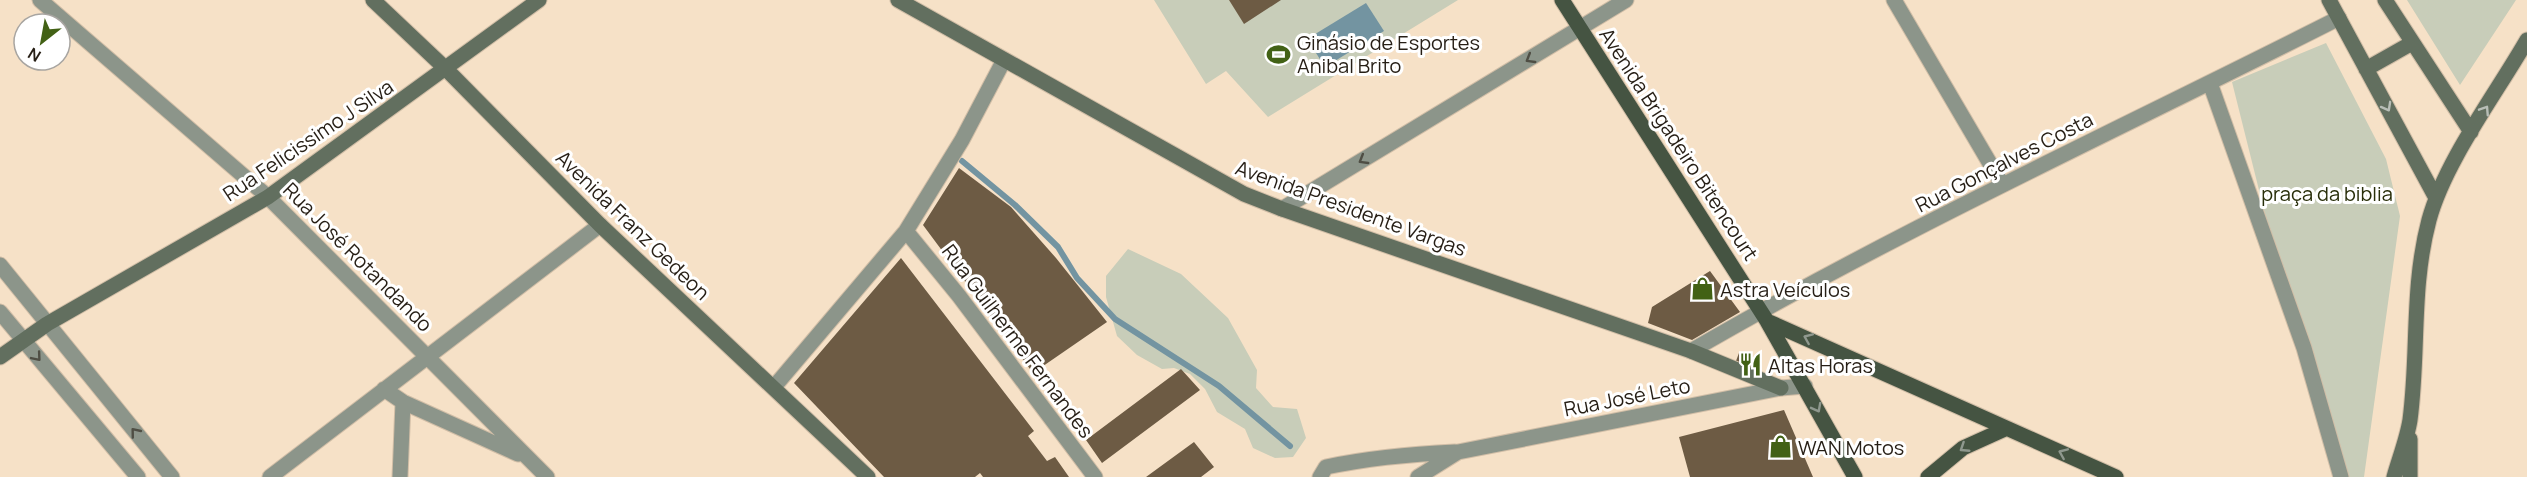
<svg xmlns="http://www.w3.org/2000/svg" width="2527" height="477" font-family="Manrope,sans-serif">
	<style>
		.green { fill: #c8cdb9 }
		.water { fill: #7394a1 }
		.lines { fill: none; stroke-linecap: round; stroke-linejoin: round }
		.stream { stroke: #7394a1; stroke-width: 6 }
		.building { fill: #6d5b44 }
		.street-casing { stroke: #d1bea7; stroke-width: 17 }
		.secondary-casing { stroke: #d1bea7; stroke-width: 17 }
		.primary-casing { stroke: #d1bea7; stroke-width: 17 }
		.street { stroke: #8c958a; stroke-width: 15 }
		.secondary { stroke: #626f5f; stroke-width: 15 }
		.primary { stroke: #455442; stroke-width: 15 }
		.oneway { stroke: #4f4e44 }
		.oneway2 { stroke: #b8beb7 }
		.oneway3 { stroke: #8f988e }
		.labels { text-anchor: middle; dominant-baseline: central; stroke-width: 6; stroke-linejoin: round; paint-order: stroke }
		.poi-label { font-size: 20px; fill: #261e15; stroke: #fff; text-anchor: start }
		.street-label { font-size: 20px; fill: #261e15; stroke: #fff }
		.park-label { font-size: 20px; fill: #282e09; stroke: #fff }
	</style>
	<rect width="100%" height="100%" fill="#f6e1c7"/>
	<path class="green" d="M1154 0H1458L1268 117 1226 71 1206 84Z
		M2407 0H2516L2460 85Z
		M2326 43 2386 159 2400 216 2364 477H2336L2275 254 2232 82Z
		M1128 249 1181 274 1228 318 1257 370 1256 388 1273 407 1297 409 1306 438 1293 457 1275 458 1253 448 1245 429 1217 412 1205 389 1190 374 1174 368 1162 369 1137 355 1117 336 1106 297V276Z"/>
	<path class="water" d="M1366 3 1384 31 1325 67 1307 39Z"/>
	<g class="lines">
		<path class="stream" d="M962 161 1015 205 1058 247 1077 278 1115 319 1219 386 1290 446"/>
	</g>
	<path class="building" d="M1229 0H1281L1244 24Z
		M959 168 1011 207 1056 258 1107 322 1033 373 923 225Z
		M901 258 1034 431 1028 436 1047 461 1055 457 1069 477H983L980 473 975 477H884L794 383Z
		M1710 271 1740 312 1692 340 1648 323 1652 307Z
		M1739 353 1758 361 1754 368 1736 361Z
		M1181 369 1200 390 1102 463 1086 440Z
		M1784 410 1813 477H1690L1679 437Z
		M1194 442 1214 467 1201 477H1146Z"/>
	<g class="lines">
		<defs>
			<path id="street" d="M40 0 268 197 547 477
				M1894 0 2002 184
				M2210 83 2304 348 2341 477
				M1282 209 1626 0
				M906 231 959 296 1095 477
				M0 265 172 477
				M0 312 138 477
				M1691 351C1901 229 2122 128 2339 18
				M774 387 906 231 962 140 1004 60
				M384 389 403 402 518 454
				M270 477 600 225
				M400 477 403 402
				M1320 477 1326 467C1369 458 1411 454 1455 452
				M1418 477 1458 452 1781 388 1805 386"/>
			<path id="secondary" d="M373 0 446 69 600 225 868 477
				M898 0 1244 194 1282 209 1691 351 1781 388
				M2329 0 2436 198
				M2385 0 2471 132
				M2366 69 2412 43
				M0 357 47 324 268 197 539 0
				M2410 439V477
				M2394 477C2399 459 2407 439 2410 420 2419 352 2411 288 2429 220 2445 161 2496 94 2527 40"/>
			<path id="primary" d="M1562 0 1767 321 1855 477
				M1767 321 2116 477
				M1928 477 1963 448 2005 429"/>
		</defs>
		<use href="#street" class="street-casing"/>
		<use href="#secondary" class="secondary-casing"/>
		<use href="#primary" class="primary-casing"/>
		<use href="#street" class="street"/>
		<use href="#secondary" class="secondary"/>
		<use href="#primary" class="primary"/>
	</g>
	<defs><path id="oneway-chevron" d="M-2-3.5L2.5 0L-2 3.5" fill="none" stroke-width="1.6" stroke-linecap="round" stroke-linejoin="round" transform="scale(1.5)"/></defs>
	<g class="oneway">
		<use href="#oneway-chevron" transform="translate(1530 59) rotate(149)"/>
		<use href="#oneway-chevron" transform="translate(1363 160) rotate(149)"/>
		<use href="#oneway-chevron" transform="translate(37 357) rotate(50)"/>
		<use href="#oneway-chevron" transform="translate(135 432) rotate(-129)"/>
	</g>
	<g class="oneway2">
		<use href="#oneway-chevron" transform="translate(2387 107) rotate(61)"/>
		<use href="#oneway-chevron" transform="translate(2485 110) rotate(-57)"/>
	</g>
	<g class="oneway3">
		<use href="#oneway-chevron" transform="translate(1808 338) rotate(-157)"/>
		<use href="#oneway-chevron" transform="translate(1817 408) rotate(62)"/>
		<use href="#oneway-chevron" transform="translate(1964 448) rotate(147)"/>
		<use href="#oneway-chevron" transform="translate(2063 453) rotate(-157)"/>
	</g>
	<defs>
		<symbol id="stadium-bare" viewBox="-9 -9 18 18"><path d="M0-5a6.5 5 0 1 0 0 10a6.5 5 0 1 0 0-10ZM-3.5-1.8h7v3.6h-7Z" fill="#426115" stroke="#fff" stroke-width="2.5" paint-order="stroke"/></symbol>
		<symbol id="shop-bare" viewBox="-9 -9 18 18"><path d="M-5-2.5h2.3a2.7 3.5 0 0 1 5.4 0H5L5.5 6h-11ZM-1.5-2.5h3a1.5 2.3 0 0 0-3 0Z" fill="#426115" stroke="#fff" stroke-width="2.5" paint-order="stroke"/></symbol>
		<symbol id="restaurant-bare" viewBox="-9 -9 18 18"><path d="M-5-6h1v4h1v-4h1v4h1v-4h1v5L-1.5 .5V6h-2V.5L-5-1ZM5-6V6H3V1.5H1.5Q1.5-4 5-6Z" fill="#426115" stroke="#fff" stroke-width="2.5" paint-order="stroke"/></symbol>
	</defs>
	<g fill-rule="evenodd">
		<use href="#stadium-bare" x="1262" y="38" width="33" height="33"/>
		<use href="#shop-bare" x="1686" y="272" width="33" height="33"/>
		<use href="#restaurant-bare" x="1734" y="348" width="33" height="33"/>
		<use href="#shop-bare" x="1764" y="430" width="33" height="33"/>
	</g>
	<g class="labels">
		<g class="poi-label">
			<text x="1297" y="42">Ginásio de Esportes<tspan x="1297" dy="23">Anibal Brito</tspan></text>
			<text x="1720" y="289">Astra Veículos</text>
			<text x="1768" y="365">Altas Horas</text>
			<text x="1798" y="447">WAN Motos</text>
		</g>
		<g class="street-label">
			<text transform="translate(308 140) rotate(-34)">Rua Felicissimo J Silva</text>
			<text transform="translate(1679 144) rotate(57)">Avenida Brigadeiro Bitencourt</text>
			<text transform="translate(2004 162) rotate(-27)">Rua Gonçalves Costa</text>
			<text transform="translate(1351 208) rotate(20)">Avenida Presidente Vargas</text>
			<text transform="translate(633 225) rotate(44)">Avenida Franz Gedeon</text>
			<text transform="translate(358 257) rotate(45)">Rua José Rotandando</text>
			<text transform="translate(1018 341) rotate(53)">Rua Guilherme Fernandes</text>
			<text transform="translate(1627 397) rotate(-11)">Rua José Leto</text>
		</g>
		<g class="park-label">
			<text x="2327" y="193">praça da biblia</text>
		</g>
	</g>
	<g transform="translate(42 42) rotate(211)"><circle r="28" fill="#ffffff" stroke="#a8a5a1" stroke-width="1.5"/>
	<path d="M0-4.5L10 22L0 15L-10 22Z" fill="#426115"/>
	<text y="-9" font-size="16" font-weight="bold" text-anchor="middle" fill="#261e15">N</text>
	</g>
</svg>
